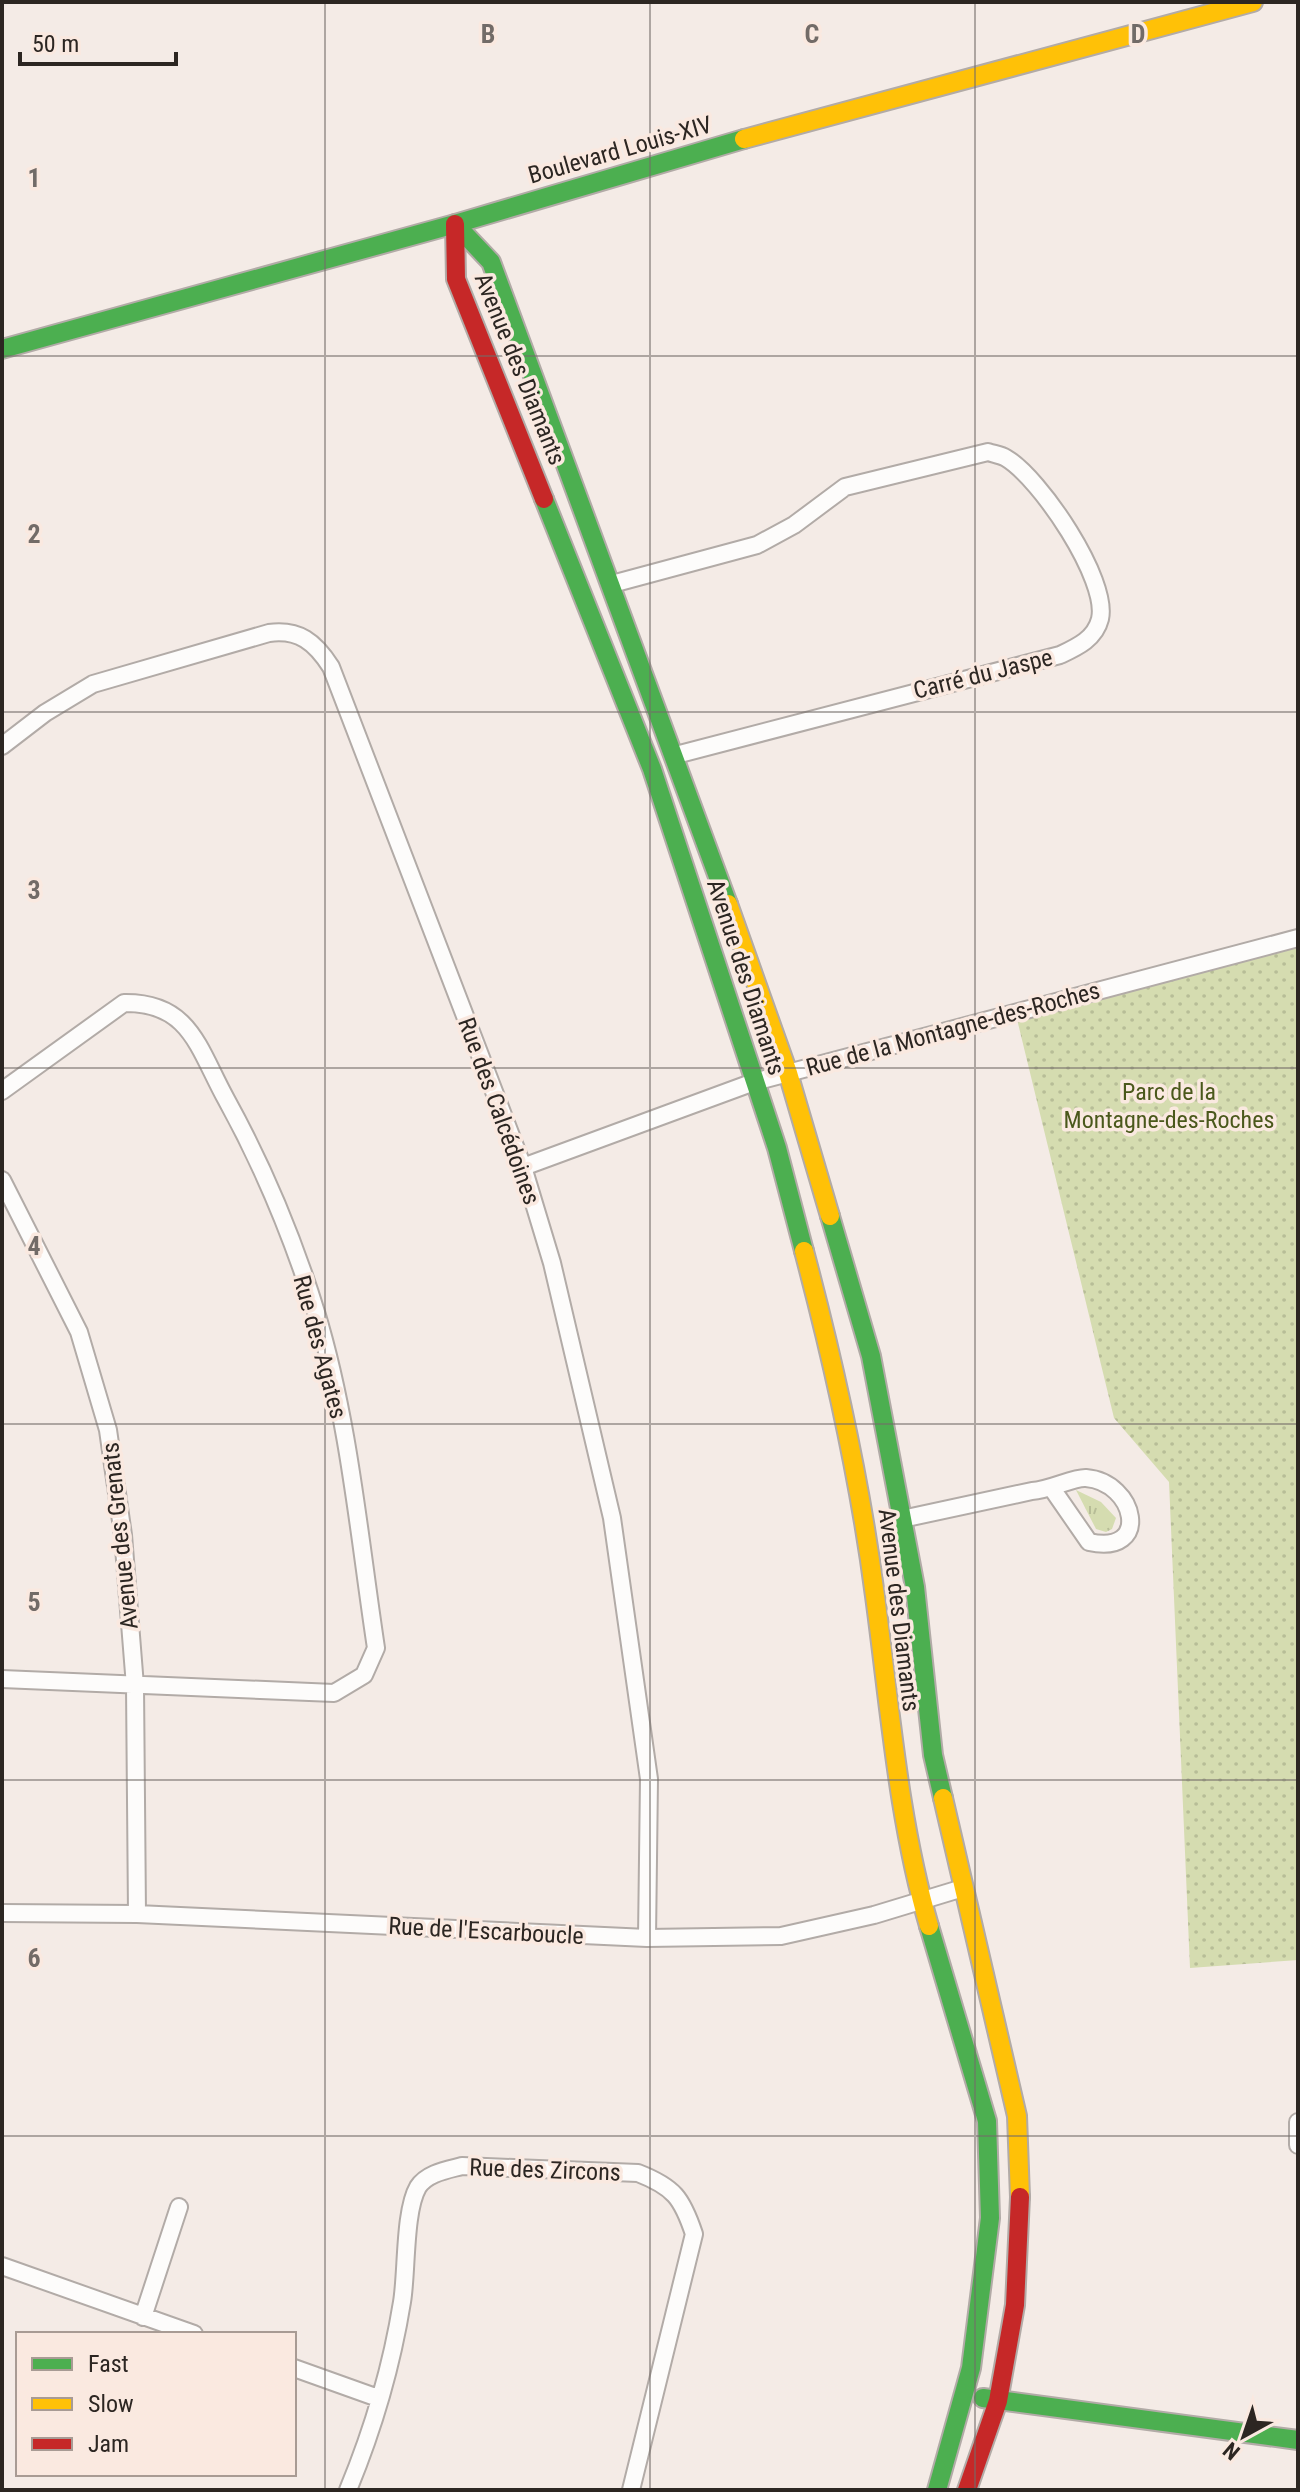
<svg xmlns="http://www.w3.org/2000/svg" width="1300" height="2492" font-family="'Roboto Condensed',sans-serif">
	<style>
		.grass { fill: url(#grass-tufts) }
		.park { fill: url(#park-dots) }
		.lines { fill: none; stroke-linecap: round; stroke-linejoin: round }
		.street-casing { stroke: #b2aba7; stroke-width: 20 }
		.fast-casing { stroke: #b2aba7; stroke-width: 22 }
		.slow-casing { stroke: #b2aba7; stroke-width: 22 }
		.jam-casing { stroke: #b2aba7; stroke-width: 22 }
		.street { stroke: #fdfcfb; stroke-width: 16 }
		.fast { stroke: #4caf50; stroke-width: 18 }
		.slow { stroke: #ffc107; stroke-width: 18 }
		.jam { stroke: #c62828; stroke-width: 18 }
		.grid { fill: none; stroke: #726b67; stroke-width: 2; stroke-opacity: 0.55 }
		.labels { text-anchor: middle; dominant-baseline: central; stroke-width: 7; stroke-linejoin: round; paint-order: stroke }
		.street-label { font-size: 24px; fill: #2c2622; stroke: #fae9e0 }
		.park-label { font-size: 24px; fill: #4a581b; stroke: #fae9e0 }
		.grid-label { font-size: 26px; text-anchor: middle; font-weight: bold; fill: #726b67; stroke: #fae9e0; stroke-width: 7; stroke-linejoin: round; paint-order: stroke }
	</style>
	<defs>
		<pattern id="grass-tufts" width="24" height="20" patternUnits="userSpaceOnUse" patternTransform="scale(2)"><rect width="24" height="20" fill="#d5dcb0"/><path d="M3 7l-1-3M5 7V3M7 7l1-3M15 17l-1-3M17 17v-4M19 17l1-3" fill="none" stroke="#b7bd97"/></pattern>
		<pattern id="park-dots" width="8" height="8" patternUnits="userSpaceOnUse" patternTransform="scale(2)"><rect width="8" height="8" fill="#d5dcb0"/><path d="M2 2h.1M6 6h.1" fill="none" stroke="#b7bd97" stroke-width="1.8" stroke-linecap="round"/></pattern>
	</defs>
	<rect width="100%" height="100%" fill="#f4ebe6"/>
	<path class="grass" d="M1076 1490 1101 1502 1116 1518 1112 1529 1106 1532 1096 1529Z"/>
	<path class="park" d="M1298 938V1960L1190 1968 1169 1482 1114 1418 1015 1011Z"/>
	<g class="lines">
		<defs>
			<path id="street" d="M612 584 757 545 794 525 845 487 988 452C994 454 1001 455 1006 458 1040 478 1109 580 1100 619 1095 639 1077 647 1060 655L676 755
				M2 746 45 713 93 684 269 633C299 629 315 642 331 667L523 1167 552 1263 612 1518 649 1779 647 1938
				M2 1091 124 1003C190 1002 198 1048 226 1099 263 1166 293 1238 316 1312 349 1420 359 1536 376 1648L364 1675 334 1693 2 1679
				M523 1167 754 1082 1298 938
				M2 1180 79 1332 108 1430 123 1535 135 1686 137 1914
				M902 1519 1032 1491C1050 1490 1074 1477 1086 1478 1136 1482 1152 1556 1089 1542L1053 1490
				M2 1913 137 1914 647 1938 781 1936 874 1915 963 1888
				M1298 2122V2145
				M2 2266 194 2334
				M143 2317 179 2207
				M294 2368 378 2398
				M348 2490C372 2432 392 2364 402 2302 407 2273 404 2211 418 2187 427 2173 447 2170 462 2166L638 2173C674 2187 682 2198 694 2234L631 2490"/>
			<path id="fast" d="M455 224 491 262 728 904
				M2 349 455 224 744 139
				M544 499 652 769 777 1148 804 1251
				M830 1216 871 1356 915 1587 933 1755 943 1798
				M929 1926 987 2121 990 2218 971 2368 937 2490
				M983 2398 1298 2440"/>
			<path id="slow" d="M744 139 1253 2
				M728 904 788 1073 830 1216
				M804 1251C834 1364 860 1480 875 1596 890 1707 898 1819 929 1926
				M943 1798 1017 2116 1020 2197"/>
			<path id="jam" d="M455 224 456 279 544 499
				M967 2490 998 2401 1015 2305 1020 2197"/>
		</defs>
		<use href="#street" class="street-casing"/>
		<use href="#fast" class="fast-casing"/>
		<use href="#slow" class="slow-casing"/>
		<use href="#jam" class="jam-casing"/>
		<use href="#street" class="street"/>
		<use href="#fast" class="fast"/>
		<use href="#slow" class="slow"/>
		<use href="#jam" class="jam"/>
	</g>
	<path class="grid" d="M325 2V2490M650 2V2490M975 2V2490M2 356H1298M2 712H1298M2 1068H1298M2 1424H1298M2 1780H1298M2 2136H1298"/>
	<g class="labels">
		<g class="street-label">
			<text transform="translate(620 150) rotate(-16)">Boulevard Louis-XIV</text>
			<text transform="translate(520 369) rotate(68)">Avenue des Diamants</text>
			<text transform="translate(983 674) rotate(-14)">Carré du Jaspe</text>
			<text transform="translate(746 977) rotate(72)">Avenue des Diamants</text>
			<text transform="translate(953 1029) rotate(-15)">Rue de la Montagne-des-Roches</text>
			<text transform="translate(499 1111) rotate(70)">Rue des Calcédoines</text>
			<text transform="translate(320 1347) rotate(75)">Rue des Agates</text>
			<text transform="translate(120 1536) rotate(-96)">Avenue des Grenats</text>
			<text transform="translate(899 1610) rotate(83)">Avenue des Diamants</text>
			<text transform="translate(486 1931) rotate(3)">Rue de l'Escarboucle</text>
			<text transform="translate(545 2170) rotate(2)">Rue des Zircons</text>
		</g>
		<g class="park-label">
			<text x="1169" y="1092">Parc de la<tspan x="1169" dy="28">Montagne-des-Roches</tspan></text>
		</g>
	</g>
	<g class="grid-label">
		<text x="488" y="43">B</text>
		<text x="812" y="43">C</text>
		<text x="1138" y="43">D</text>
		<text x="34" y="187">1</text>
		<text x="34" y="543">2</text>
		<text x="34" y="899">3</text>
		<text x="34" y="1255">4</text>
		<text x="34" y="1611">5</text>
		<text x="34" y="1967">6</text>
	</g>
	<rect width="1300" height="2492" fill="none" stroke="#2c2622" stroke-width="8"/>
	<rect x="16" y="2332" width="280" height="144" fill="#fae9e0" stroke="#a89b94" stroke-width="2"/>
	<rect x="32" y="2358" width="40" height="12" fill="#4caf50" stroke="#a89b94" stroke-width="2"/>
	<text x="88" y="2372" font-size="24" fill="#2c2622">Fast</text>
	<rect x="32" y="2398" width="40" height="12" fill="#ffc107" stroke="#a89b94" stroke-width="2"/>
	<text x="88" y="2412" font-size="24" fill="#2c2622">Slow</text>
	<rect x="32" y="2438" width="40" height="12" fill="#c62828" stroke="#a89b94" stroke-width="2"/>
	<text x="88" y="2452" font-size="24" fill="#2c2622">Jam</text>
	<g transform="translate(1244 2436) rotate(220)" stroke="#fae9e0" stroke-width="6" paint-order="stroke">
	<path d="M0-6L14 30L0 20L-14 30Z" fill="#2c2622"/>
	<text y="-12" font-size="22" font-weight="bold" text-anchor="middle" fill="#2c2622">N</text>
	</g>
	<path d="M20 52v12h156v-12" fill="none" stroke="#2c2622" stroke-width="4"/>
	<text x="32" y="52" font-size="24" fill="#2c2622" stroke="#fae9e0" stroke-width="6" paint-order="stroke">50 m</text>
</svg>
